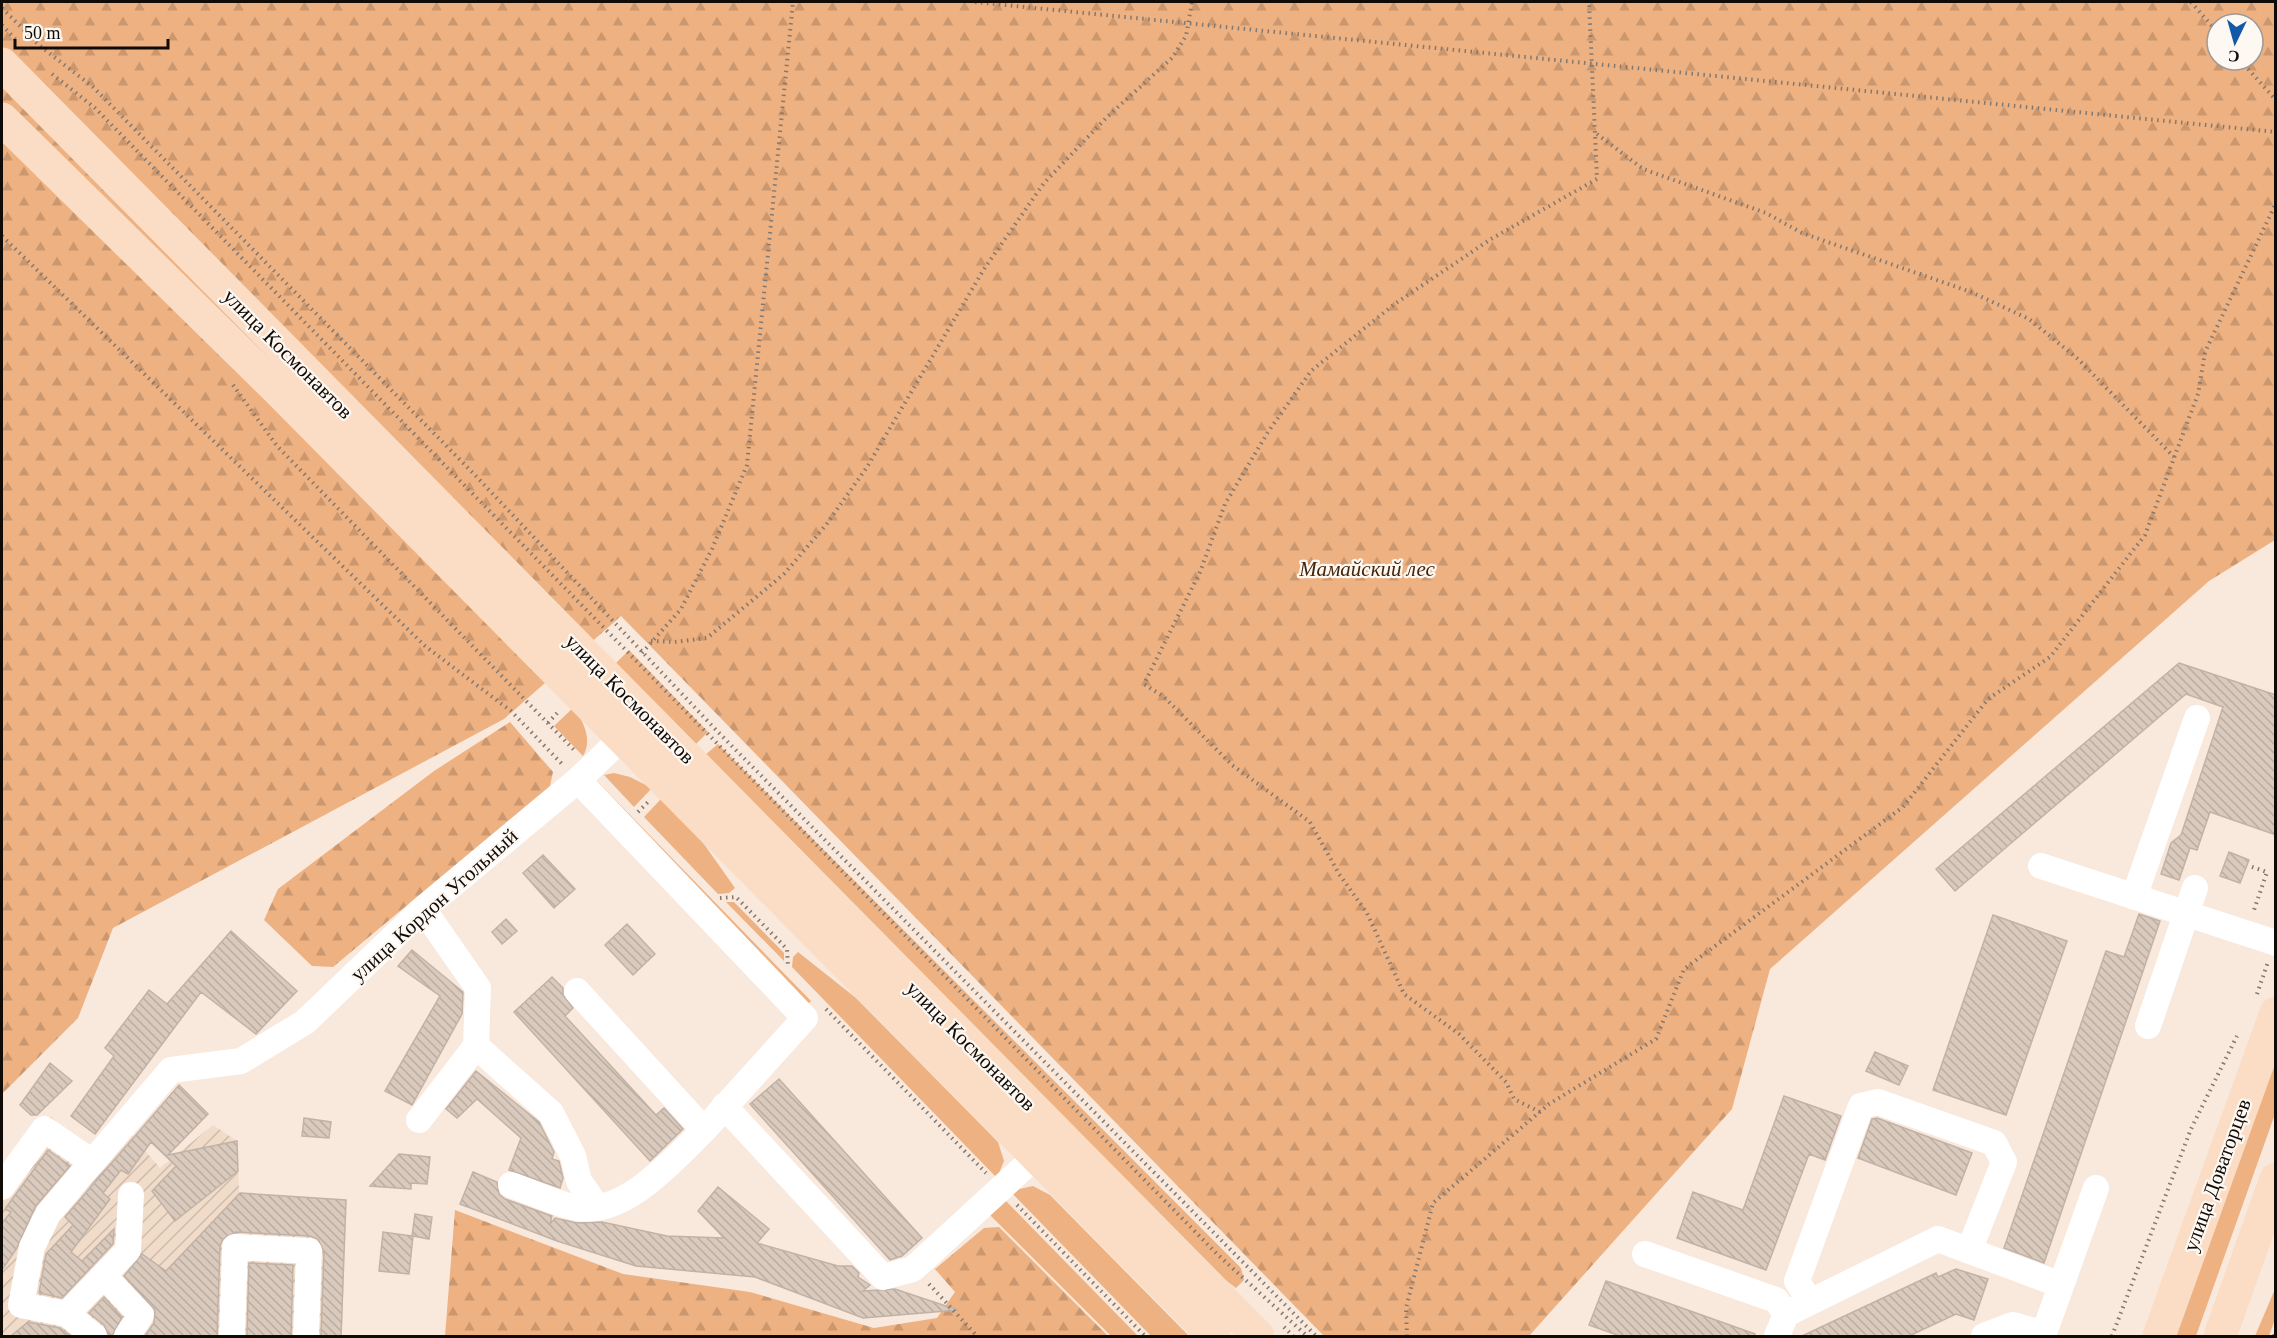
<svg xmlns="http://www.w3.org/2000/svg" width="2277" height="1338" font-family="'Times New Roman',serif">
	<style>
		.industrial { fill: url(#industrial-furrows) }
		.green { fill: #eeb181 }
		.forest { fill: url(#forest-firs); fill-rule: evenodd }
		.building { fill: url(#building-back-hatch); stroke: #c2b2a6; stroke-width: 1.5 }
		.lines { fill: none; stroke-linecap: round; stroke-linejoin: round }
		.path { stroke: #837870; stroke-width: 4; stroke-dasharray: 1.5 4.5; stroke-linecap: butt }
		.minor { stroke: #fff; stroke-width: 26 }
		.major { stroke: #faddc4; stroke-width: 33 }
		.labels { text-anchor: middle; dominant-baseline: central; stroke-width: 4.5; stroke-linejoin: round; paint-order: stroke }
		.street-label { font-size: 21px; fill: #100b07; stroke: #fef8f3 }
		.park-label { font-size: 21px; font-style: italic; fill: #44250b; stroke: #fef8f3 }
	</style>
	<defs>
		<pattern id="industrial-furrows" width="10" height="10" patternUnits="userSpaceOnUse" patternTransform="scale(1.5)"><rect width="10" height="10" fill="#f1dbc9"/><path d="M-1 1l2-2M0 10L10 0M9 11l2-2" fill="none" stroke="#cebbab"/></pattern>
		<pattern id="forest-firs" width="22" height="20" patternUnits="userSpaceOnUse" patternTransform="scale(1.5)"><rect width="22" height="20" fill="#eeb181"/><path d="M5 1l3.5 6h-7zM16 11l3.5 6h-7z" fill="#cb976e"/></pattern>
		<pattern id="building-back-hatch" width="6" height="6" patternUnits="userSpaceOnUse" patternTransform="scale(1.5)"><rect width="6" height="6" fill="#dacabd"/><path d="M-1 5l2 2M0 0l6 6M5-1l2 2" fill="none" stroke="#baaca1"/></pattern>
	</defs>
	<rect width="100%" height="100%" fill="#f9e8dc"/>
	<path class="industrial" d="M50 1116 88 1149 118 1119 160 1168 213 1125 237 1141 239 1193 346 1200 342 1336H2V1176Z"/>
	<path class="green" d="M629 650 708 732 693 747 614 665Z
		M574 707C583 722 593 739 583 756L554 726Z
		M718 744 1241 1268 1244 1280 1236 1288 1193 1256 704 756Z
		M614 773 630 777 652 788 634 807 604 775Z
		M597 781 811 1001 807 1005 595 784Z
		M661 799 699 837 735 888 729 893 718 894 644 817Z
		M726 902H734L784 953V961Z
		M798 952 856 998 998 1142 1004 1161 997 1178 792 967 793 957Z
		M2275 1061V1114L2196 1336H2176Z
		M1033 1186 1050 1195 1189 1336H1151L1010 1191Z
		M1003 1198 1138 1336H1111L987 1212Z
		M2275 1289V1319L2269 1336H2255Z"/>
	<path class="forest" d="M2 2H2275V540L2209 581 1770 969 1732 1109 1529 1336H1324L621 616 504 719 113 928 78 1018 2 1094ZM2217 24H2253V60H2217Z
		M510 722 553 772 550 786 333 967 312 966 264 920 278 889 434 771Z
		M455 1210 623 1274 750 1292 874 1328 937 1318 955 1292 935 1269 984 1228 999 1227 1108 1336H445Z"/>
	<path class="building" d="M2179 663 2276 695V835L2210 812 2197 850 2190 848 2179 880 2161 874 2171 843 2181 835 2223 707 2186 694 1955 891 1936 869Z
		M2229 852 2249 860 2240 883 2220 876Z
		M543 855 575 889 554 908 523 873Z
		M2139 914 2160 921 2044 1263 2004 1248 2106 951 2124 957Z
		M1993 915 2067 941 2006 1115 1933 1090Z
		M506 919 517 931 502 944 492 932Z
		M627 924 655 954 633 975 605 945Z
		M231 931 297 991 256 1034 201 992 95 1134 71 1116 114 1056 105 1048 149 990 167 1004Z
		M412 950 463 992 462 1014 412 1105 385 1091 440 996 398 966Z
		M552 977 563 988V995L573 1008 565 1016 656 1115 664 1108 683 1129 650 1161 514 1012Z
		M1875 1052 1908 1066 1899 1085 1866 1071Z
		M50 1063 72 1081 37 1115H31L20 1105Z
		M476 1071 539 1122 554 1152 552 1159 559 1161 563 1178 560 1188 509 1170 521 1138 477 1099 457 1118 446 1109Z
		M779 1079 922 1238 902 1256 890 1260 750 1104Z
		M179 1085 208 1114 168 1155 237 1141 238 1171 175 1221 152 1191 176 1166 151 1142 128 1174 121 1170 103 1193 110 1199 71 1252 82 1261 114 1229 113 1244 62 1298 39 1293 46 1254 73 1225 65 1217Z
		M1784 1096 1841 1116 1825 1160 1809 1154 1766 1270 1677 1238 1693 1192 1743 1210Z
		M304 1118 331 1122 329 1138 302 1136Z
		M1877 1118 1972 1153 1956 1195 1858 1158 1872 1119Z
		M48 1150 70 1166 35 1207 17 1248 2 1270V1223L11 1212 5 1209Z
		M399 1154 430 1157 427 1184 411 1183V1189L370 1186Z
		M473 1172 497 1182 499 1194 505 1199 552 1216 550 1224 555 1218 577 1223 602 1222 667 1236 724 1238 698 1211 718 1187 769 1229 757 1243 838 1266H852L859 1273 858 1277 870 1285 863 1291 895 1289 958 1310 863 1318 755 1277 636 1266 557 1241 460 1204Z
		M240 1193 346 1200 341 1336H321L324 1252 318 1239 310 1236 236 1232 223 1239 220 1246 217 1336H145L154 1323 155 1310 124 1276 142 1254 166 1271Z
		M415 1214 432 1217 429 1239 413 1236 409 1274 379 1271 383 1232 412 1236Z
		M249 1263 293 1265 291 1336H247Z
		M1956 1269 1988 1279 1974 1320 1956 1314 1909 1336H1802L1936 1273 1938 1277Z
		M1606 1281 1755 1334 1754 1336H1620L1589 1325Z
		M104 1297 122 1317 112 1336H109L104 1325 89 1313Z
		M28 1322 60 1328 71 1336H11Z"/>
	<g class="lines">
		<path class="path" d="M975 2 2276 132
			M2191 2 2217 32
			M2 8 40 46 93 87 473 473 718 732 1316 1336
			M2 25 18 42
			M2240 60 2276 100
			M52 74 95 108 1217 1254 1307 1336
			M1597 134 1643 169 1766 213 1802 233 1971 292 2029 319 2078 359 2174 457
			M2 236 425 646 511 711 562 764
			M233 385 277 446 576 752
			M651 641 674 642 707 638 784 574 826 525 867 467 984 269 1044 183 1107 117 1172 58 1186 36 1192 2
			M642 653 681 609 712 549 747 465 793 2
			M548 723 559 711
			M638 812 650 800
			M2252 867 2267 872 2253 913
			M720 898 736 897 787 949 788 967
			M2257 994 2268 962
			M826 1009 986 1173
			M1540 1112 1514 1099 1506 1082 1459 1034 1404 994 1367 913 1339 874 1310 822 1232 765 1164 697 1144 684 1200 572 1225 504 1268 432 1311 371 1396 303 1491 239 1597 179 1589 2
			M1017 1205 1145 1336
			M929 1284 977 1336
			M1284 1327 1293 1336
			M1407 1336 1406 1308 1433 1203 1549 1104 1656 1039 1684 969 1903 807 1988 699 2050 657 2145 535 2198 394 2205 352 2276 203
			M2112 1336 2191 1129 2237 1036
			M2274 1336 2276 1332"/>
		<path class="minor" d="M2041 866 2276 943
			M2134 897 2197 718
			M577 991 704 1130 805 1018 578 780
			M2148 1026 2195 888
			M476 1046 551 1113 573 1156 579 1181 597 1207
			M724 1106 883 1277 913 1269 1035 1157
			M419 1120 476 1046 478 988 423 909
			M511 1185C532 1192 556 1204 577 1208 625 1216 673 1160 704 1130
			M2 1187 44 1129 92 1162
			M131 1195 128 1250 67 1314 21 1305 32 1247 48 1214 171 1070 241 1061 305 1022 423 909 578 780 621 739
			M1645 1254 1776 1300 1786 1314 1777 1336
			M104 1276 141 1315 127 1336
			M1810 1302 1797 1281 1861 1106 1878 1102 1994 1143 2004 1162 1969 1251
			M67 1314 94 1336
			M1786 1314 1938 1239 2061 1285
			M232 1336 235 1247 309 1251 306 1336
			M1984 1336 2013 1325 2044 1334
			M2043 1336 2096 1188"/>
		<path class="major" d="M2 64 1258 1336
			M2 119 279 391 1214 1336
			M2159 1336 2276 1013
			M2220 1336 2276 1179"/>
	</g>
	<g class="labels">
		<g class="street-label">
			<text transform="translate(288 354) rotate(45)">улица Космонавтов</text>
			<text transform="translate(630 699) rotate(45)">улица Космонавтов</text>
			<text transform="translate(434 905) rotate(-42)">улица Кордон Угольный</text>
			<text transform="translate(971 1046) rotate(45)">улица Космонавтов</text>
			<text transform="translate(2217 1175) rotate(-70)">улица Доваторцев</text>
		</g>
		<g class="park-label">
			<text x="1367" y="569">Мамайский лес</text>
		</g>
	</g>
	<rect width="2277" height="1338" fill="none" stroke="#100b07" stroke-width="6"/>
	<g transform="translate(2235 42) rotate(185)"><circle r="28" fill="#fef8f3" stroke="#9f9995" stroke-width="1.5"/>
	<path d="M0-4.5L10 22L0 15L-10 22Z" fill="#1259a8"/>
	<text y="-9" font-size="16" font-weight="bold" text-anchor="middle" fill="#100b07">С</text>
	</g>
	<path d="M15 39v9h153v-9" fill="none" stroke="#100b07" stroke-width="3"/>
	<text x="24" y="39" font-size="18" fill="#100b07" stroke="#fef8f3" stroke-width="4.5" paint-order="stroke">50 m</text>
</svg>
